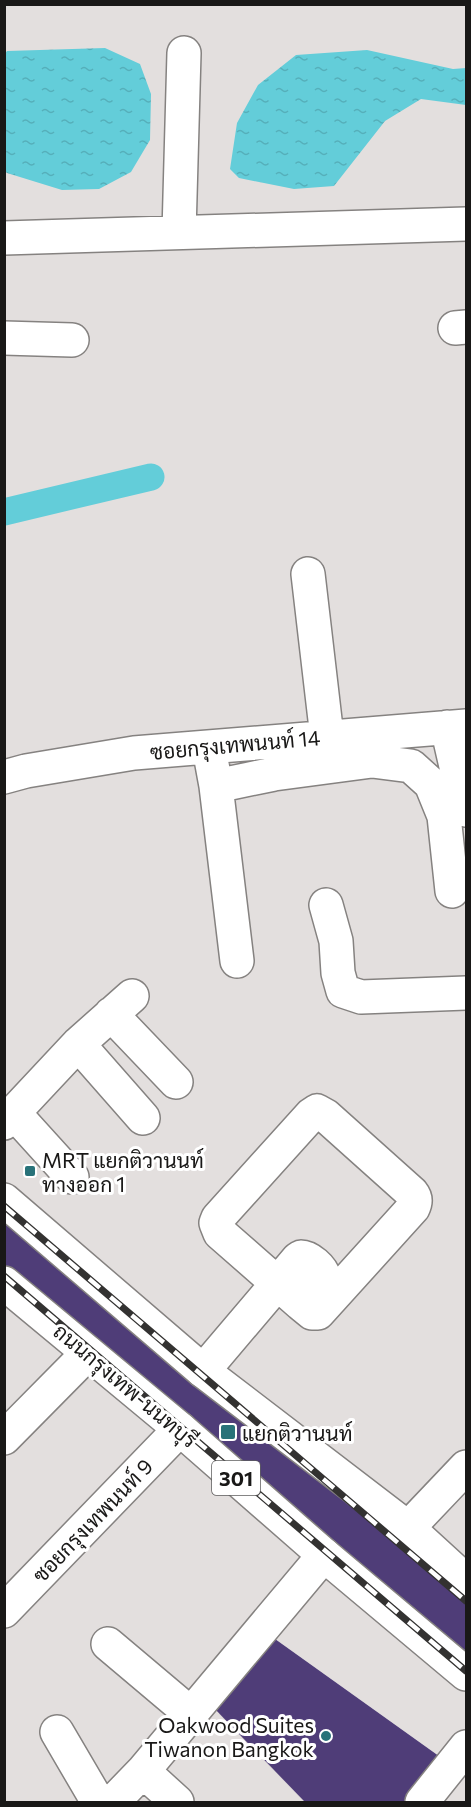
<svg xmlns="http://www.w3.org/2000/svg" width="471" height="1807" font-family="Commissioner,Sarabun,sans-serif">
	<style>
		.water { fill: url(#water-ripples) }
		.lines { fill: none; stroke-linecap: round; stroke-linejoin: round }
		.canal { stroke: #63cdd9; stroke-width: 27 }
		.building { fill: #4f3d78; filter: url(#shadow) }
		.minor-casing { stroke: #858280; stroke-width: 36 }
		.major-casing { stroke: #858280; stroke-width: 36 }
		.minor { stroke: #fff; stroke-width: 33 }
		.major { stroke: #fff; stroke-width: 33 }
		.rail-casing { stroke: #333231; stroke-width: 7 }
		.rail { stroke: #fff; stroke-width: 4.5; stroke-dasharray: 14; stroke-linecap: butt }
		.poi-dot { fill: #287279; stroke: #fff; stroke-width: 2 }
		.labels { text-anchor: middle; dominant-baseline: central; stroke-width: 6; stroke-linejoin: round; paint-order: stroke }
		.shield { fill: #fff; stroke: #5e5d5d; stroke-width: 1.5 }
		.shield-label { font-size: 20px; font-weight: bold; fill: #191817 }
		.street-label { font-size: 21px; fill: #191817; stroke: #fff }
		.poi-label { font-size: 21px; fill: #191817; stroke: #fff; text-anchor: start }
	</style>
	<defs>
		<pattern id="water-ripples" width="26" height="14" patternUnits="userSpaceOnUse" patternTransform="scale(1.5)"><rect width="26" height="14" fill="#63cdd9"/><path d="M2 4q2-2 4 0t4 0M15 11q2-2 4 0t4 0" fill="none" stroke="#55afba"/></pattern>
		<filter id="shadow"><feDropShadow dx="5.5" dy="5.5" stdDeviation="0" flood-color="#0004"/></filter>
	</defs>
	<rect width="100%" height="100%" fill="#e3dfde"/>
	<path class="water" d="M105 48 140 64 151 94 150 140 131 172 99 189 62 190 7 173 4 170V55L7 51Z
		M367 50 453 69 466 68V105L421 99 385 121 334 186 294 189 239 178 230 169 237 123 258 85 296 55Z"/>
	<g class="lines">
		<path class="canal" d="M4 512 151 477"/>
	</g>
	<path class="building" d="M4 1190 466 1584V1685L4 1291Z
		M275 1639 450 1764 417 1802H305L214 1708Z"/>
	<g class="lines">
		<defs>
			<path id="minor" d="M179 232 184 53
				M4 238 466 224
				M455 328 466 327
				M4 338 72 340
				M308 574 327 737
				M447 727 466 810
				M209 748 216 786 274 774 372 761 411 766 431 784 444 816 452 891
				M4 777 26 771 134 753 466 726
				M216 786 237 961
				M326 905 336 941 338 973 343 991 361 997 466 993
				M111 1014 176 1082
				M78 1044 143 1118
				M14 1113 72 1177
				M4 1123 78 1044 132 996
				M203 1371 298 1259 301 1257C309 1257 322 1268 324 1277L301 1304 220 1233 216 1223 218 1218 311 1115 317 1111 326 1116 412 1193C416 1198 416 1202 413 1208L318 1313H312L301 1304
				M4 1438 88 1353
				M408 1528 466 1467
				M4 1611 180 1429
				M108 1644 191 1714
				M57 1732 98 1802
				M113 1802 143 1771
				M177 1802 143 1771 324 1555
				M422 1802 466 1747"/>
			<path id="major" d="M4 1200 203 1371 408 1528 466 1581
				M4 1283 180 1429 324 1555 466 1674"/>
		</defs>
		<use href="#minor" class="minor-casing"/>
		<use href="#major" class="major-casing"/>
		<use href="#minor" class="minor"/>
		<use href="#major" class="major"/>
		<defs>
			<path id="rail" d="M4 1206 466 1601
				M4 1276 466 1671"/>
		</defs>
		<use href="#rail" class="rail-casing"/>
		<use href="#rail" class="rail"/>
	</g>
	<g class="poi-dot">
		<rect x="24" y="1165" width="12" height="12" rx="3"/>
		<rect x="220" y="1424" width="16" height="16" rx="3"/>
		<circle cx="326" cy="1736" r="6"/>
	</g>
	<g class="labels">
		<rect class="shield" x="212" y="1461" width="48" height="34" rx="4.5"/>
		<g class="shield-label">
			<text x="236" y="1478">301</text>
		</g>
		<g class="street-label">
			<text transform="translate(235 744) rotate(-5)">ซอยกรุงเทพนนท์ 14</text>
			<text transform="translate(126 1385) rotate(40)">ถนนกรุงเทพ-นนทบุรี</text>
			<text transform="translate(92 1520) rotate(-46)">ซอยกรุงเทพนนท์ 9</text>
		</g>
		<g class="poi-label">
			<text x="42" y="1159">MRT แยกติวานนท์<tspan x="42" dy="24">ทางออก 1</tspan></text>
			<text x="242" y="1432">แยกติวานนท์</text>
			<text x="314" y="1724" text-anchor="end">Oakwood Suites<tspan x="314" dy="24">Tiwanon Bangkok</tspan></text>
		</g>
	</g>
	<rect width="471" height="1807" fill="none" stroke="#191817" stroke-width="12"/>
</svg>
